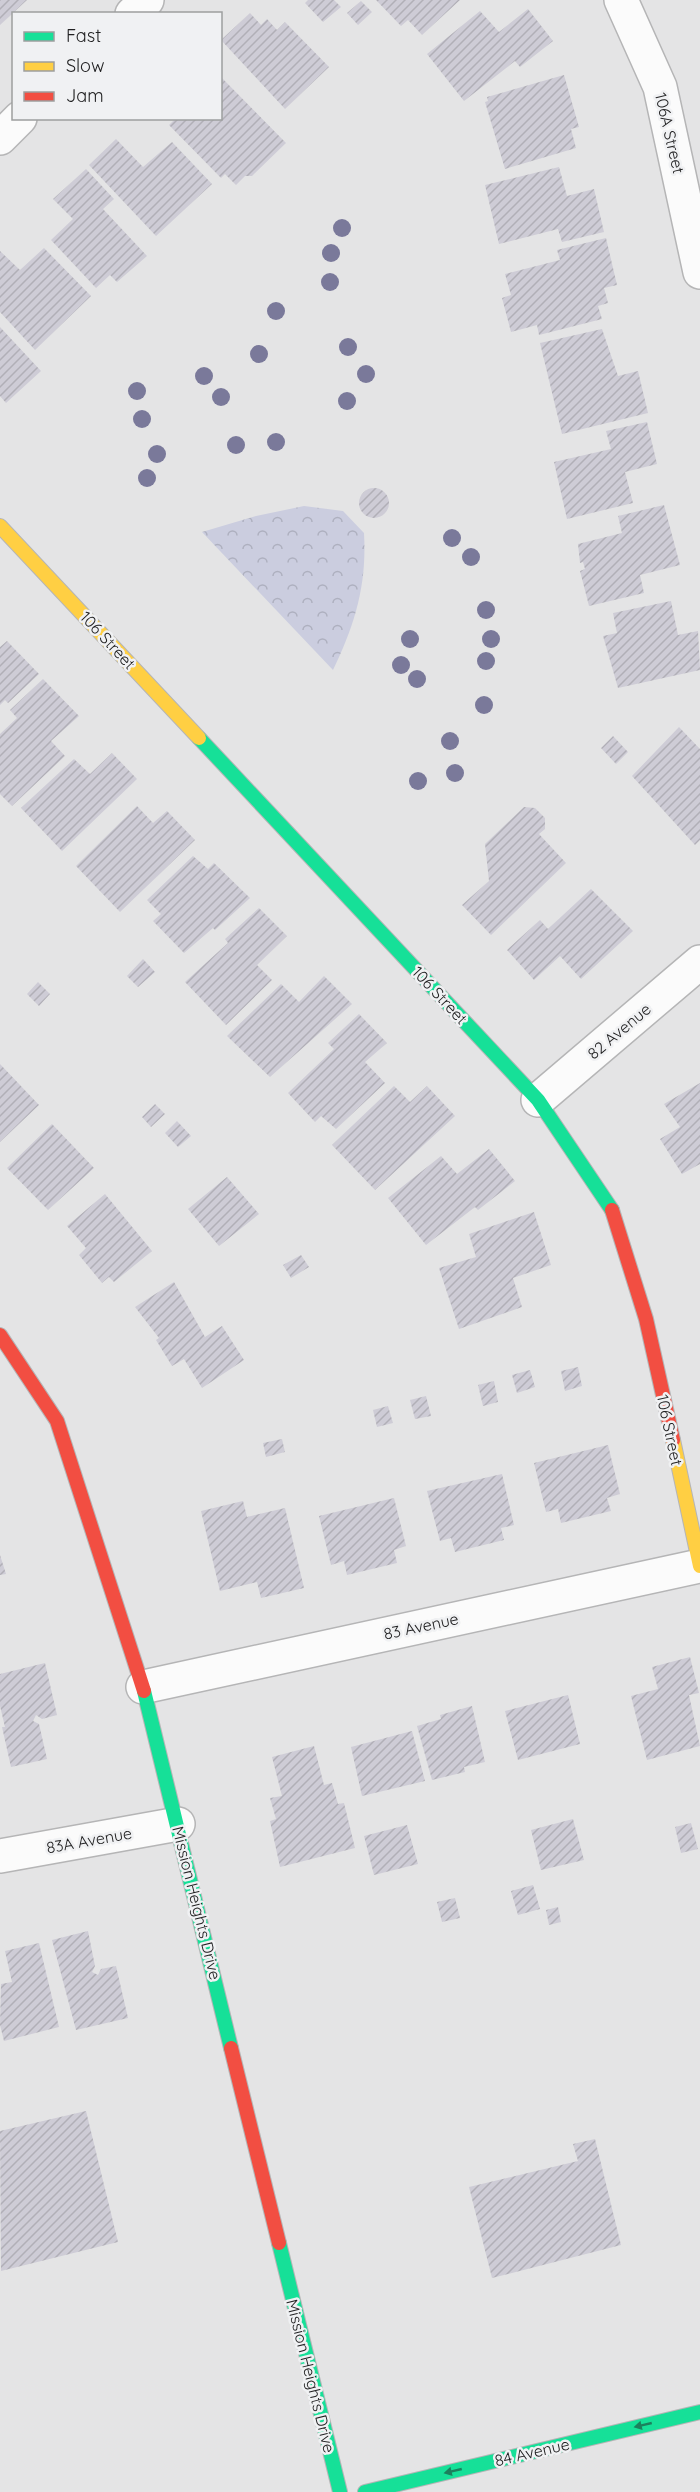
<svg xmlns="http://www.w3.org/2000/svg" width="700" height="2492" font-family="Quicksand,sans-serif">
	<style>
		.park { fill: url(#park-crowns) }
		.building { fill: url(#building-hatch) }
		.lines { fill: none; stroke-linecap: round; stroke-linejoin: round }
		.street-casing { stroke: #b5b5b6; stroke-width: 36 }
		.fast-casing { stroke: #b5b5b6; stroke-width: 16 }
		.slow-casing { stroke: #b5b5b6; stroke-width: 16 }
		.jam-casing { stroke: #b5b5b6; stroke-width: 16 }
		.street { stroke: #fbfbfb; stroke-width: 33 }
		.fast { stroke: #16e098; stroke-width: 14 }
		.slow { stroke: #ffcf43; stroke-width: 14 }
		.jam { stroke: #f24e42; stroke-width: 14 }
		.tree { fill: #7a799a }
		.oneway { fill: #1c805d }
		.labels { text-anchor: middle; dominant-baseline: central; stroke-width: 5; stroke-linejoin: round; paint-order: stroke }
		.street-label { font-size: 16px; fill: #212122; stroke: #f0f1f3 }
	</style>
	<defs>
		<pattern id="park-crowns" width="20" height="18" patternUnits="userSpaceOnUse" patternTransform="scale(1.5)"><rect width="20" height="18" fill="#cbcddf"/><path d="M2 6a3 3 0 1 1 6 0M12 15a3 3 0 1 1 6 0" fill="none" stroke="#aeb0bf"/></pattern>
		<pattern id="building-hatch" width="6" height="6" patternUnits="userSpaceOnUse" patternTransform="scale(1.5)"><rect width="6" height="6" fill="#ceccd6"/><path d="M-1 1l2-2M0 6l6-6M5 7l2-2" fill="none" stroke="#b1afb7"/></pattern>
	</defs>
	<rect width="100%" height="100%" fill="#e4e4e5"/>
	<path class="park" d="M304 506 343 511 364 533C367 585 355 624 333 670L202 532 256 516Z"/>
	<path class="building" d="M0 0H27L0 25Z
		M308 0H334L341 7 323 22 305 3Z
		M376 0H460L422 35 408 20 401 26Z
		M361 1 372 12 358 25 347 13Z
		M528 9 553 41 520 67 515 61 464 101 427 54 480 11 499 32Z
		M250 13 261 25 267 19 277 30 285 22 329 67 285 109 221 40Z
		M564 75 579 127 571 129 576 148 505 169 485 102 488 101 487 97Z
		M220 76 286 143 252 176H245L236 185 225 174 221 178 169 125 176 118H220Z
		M116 139 143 167 172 142 212 184 156 236 89 165Z
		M559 167 567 196 594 189 604 232 562 242 558 229 499 244 485 185Z
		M86 169 114 199 103 209 147 256 117 282 110 275 96 288 51 240 73 219 53 199Z
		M606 238 617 285 604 288 608 303 598 306 602 319 539 335 537 325 511 332 502 298 511 295 505 274 560 260 557 250Z
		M44 248 91 296 35 350 0 312V251L20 270Z
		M0 327 41 371 6 403 0 396Z
		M602 329 618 376 638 371 648 413 562 434 540 343Z
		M647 422 657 464 625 472 633 503 567 519 554 462 611 449 606 431Z
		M359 503a15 15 0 1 1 30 0a15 15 0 1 1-30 0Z
		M664 505 680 565 640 575 644 593 589 606 580 571 585 569 583 562 580 563 578 544 622 533 618 516Z
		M671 601 678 635 698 631 700 670 618 688 603 636 617 633 613 613Z
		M7 641 39 674 8 703 5 700 0 705V647Z
		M43 679 79 716 51 741 65 756 12 806 0 794V734L17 718 10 710Z
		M679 727 700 749V840L695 845 632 776Z
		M613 736 628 752 616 764 601 748Z
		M112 753 137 779 62 851 21 808 74 759 90 774Z
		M137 806 153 823 167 811 195 840 120 912 76 866Z
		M524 807 535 808 545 818V829L539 834 566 863 491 935 462 905 489 881 485 844Z
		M193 856 208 869 214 863 250 898 215 930 213 928 184 953 153 921 161 914 147 900Z
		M591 889 633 931 581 979 560 956 534 980 507 950 540 920 548 929Z
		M259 908 287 936 257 965 272 980 226 1025 185 982 228 943 225 939Z
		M143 959 155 972 138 987 127 976Z
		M324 976 352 1004 270 1077 227 1036 281 984 299 1002Z
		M38 982 50 994 39 1006 27 994Z
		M359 1014 387 1043 365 1062 385 1083 336 1129 321 1116 315 1122 288 1093 334 1049 328 1043Z
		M0 1064 39 1105 0 1142Z
		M700 1083V1164L682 1174 660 1139 680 1127 664 1104Z
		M394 1086 410 1102 427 1086 455 1116 375 1190 332 1145Z
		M155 1104 165 1114 151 1127 142 1117Z
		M177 1121 191 1136 178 1147 165 1133Z
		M52 1124 94 1168 48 1210 7 1168Z
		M489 1149 515 1181 478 1210 475 1207 426 1245 388 1198 441 1156 457 1174Z
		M227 1177 259 1214 219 1246 188 1209Z
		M105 1194 152 1251 114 1282 109 1277 102 1283 79 1255 86 1248 67 1226Z
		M534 1212 551 1265 513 1278 522 1307 459 1329 439 1268 476 1257 469 1234Z
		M301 1255 309 1267 291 1278 283 1265Z
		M174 1282 205 1337 222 1326 244 1360 202 1388 184 1359 172 1366 156 1340 159 1338 135 1307Z
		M578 1367 582 1386 565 1391 561 1371Z
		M530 1370 535 1387 517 1393 512 1375Z
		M494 1381 498 1402 483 1406 478 1385Z
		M426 1396 431 1416 415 1419 410 1400Z
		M388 1406 393 1423 377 1427 373 1410Z
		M282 1439 285 1452 266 1457 263 1443Z
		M608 1445 620 1494 607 1498 611 1511 561 1523 558 1509 546 1512 534 1463Z
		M502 1474 514 1525 501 1528 504 1540 455 1552 451 1538 440 1541 427 1491Z
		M394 1498 406 1546 394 1550 397 1563 347 1575 344 1561 331 1565 319 1516Z
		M243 1501 247 1517 285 1508 304 1588 261 1598 257 1582 220 1591 201 1511Z
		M0 1555 6 1574 0 1575Z
		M690 1657 699 1693 689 1695 700 1746 647 1760 631 1696 658 1689 652 1667Z
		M45 1663 57 1715 42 1719 36 1715 33 1721 39 1724 47 1759 11 1767 2 1727H5L0 1706V1674Z
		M568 1695 580 1744 518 1760 505 1711Z
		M472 1706 485 1762 464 1767 465 1772 432 1780 417 1726 441 1719 440 1715Z
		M412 1731 425 1781 362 1796 351 1747Z
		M314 1746 324 1785 332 1783 338 1804 344 1803 355 1848 280 1867 270 1821 276 1819 270 1798 282 1796 272 1757Z
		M573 1819 584 1860 541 1870 531 1830Z
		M691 1823 698 1849 681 1853 675 1827Z
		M407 1825 418 1864 374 1875 364 1836Z
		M533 1885 540 1909 518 1915 511 1891Z
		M455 1898 460 1918 442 1922 437 1902Z
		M558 1907 561 1922 549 1925 546 1910Z
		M88 1931 95 1966 92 1972 98 1975 101 1969 116 1966 128 2018 76 2030 52 1940Z
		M39 1943 59 2027 4 2041 0 2025 1 1984 12 1982 5 1951Z
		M86 2111 118 2242 1 2271 0 2131Z
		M595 2139 621 2245 492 2278 469 2187 578 2161 573 2144Z"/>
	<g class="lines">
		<defs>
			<path id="street" d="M621 0 660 87 700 272
				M132 14 147 0
				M0 138 20 118
				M538 1100 700 962
				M143 1687 699 1566
				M0 1856 178 1824"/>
			<path id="fast" d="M199 738 538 1100 612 1210
				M144 1691 231 2048
				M279 2243 340 2492
				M365 2492 700 2412"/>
			<path id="slow" d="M0 526 199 738
				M673 1440 700 1566"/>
			<path id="jam" d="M612 1210 646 1319 673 1440
				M0 1335 57 1421 144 1691
				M231 2048 279 2243"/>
		</defs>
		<use href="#street" class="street-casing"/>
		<use href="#fast" class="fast-casing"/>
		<use href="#slow" class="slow-casing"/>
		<use href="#jam" class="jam-casing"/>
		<use href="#street" class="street"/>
		<use href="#fast" class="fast"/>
		<use href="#slow" class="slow"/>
		<use href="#jam" class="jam"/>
	</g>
	<g class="tree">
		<circle cx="342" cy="228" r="9"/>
		<circle cx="331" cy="253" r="9"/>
		<circle cx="330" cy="282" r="9"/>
		<circle cx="276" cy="311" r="9"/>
		<circle cx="348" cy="347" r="9"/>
		<circle cx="259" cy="354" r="9"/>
		<circle cx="366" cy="374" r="9"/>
		<circle cx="204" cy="376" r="9"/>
		<circle cx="137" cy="391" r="9"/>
		<circle cx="221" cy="397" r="9"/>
		<circle cx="347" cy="401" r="9"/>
		<circle cx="142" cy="419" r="9"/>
		<circle cx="276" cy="442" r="9"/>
		<circle cx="236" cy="445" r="9"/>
		<circle cx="157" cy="454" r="9"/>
		<circle cx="147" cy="478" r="9"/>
		<circle cx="452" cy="538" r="9"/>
		<circle cx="471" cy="557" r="9"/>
		<circle cx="486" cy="610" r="9"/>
		<circle cx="410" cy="639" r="9"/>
		<circle cx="491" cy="639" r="9"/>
		<circle cx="486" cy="661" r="9"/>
		<circle cx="401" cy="665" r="9"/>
		<circle cx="417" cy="679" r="9"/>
		<circle cx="484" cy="705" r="9"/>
		<circle cx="450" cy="741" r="9"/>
		<circle cx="455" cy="773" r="9"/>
		<circle cx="418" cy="781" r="9"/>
	</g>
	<defs><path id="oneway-solid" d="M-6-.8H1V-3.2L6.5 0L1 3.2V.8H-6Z" transform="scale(1.5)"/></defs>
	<g class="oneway">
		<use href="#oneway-solid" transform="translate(643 2425) rotate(167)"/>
		<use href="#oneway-solid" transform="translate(453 2471) rotate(167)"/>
	</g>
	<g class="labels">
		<g class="street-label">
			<text transform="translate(670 133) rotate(77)">106A Street</text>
			<text transform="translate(108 640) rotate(47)">106 Street</text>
			<text transform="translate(440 995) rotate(47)">106 Street</text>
			<text transform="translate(619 1031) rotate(-40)">82 Avenue</text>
			<text transform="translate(670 1430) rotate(78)">106 Street</text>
			<text transform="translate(421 1626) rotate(-12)">83 Avenue</text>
			<text transform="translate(89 1840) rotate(-10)">83A Avenue</text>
			<text transform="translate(197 1903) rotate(76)">Mission Heights Drive</text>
			<text transform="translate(311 2376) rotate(76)">Mission Heights Drive</text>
			<text transform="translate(532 2452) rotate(-13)">84 Avenue</text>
		</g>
	</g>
	<rect x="12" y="12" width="210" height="108" fill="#f0f1f3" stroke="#9d9e9f" stroke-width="1.5"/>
	<rect x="24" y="32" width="30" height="9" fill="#16e098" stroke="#9d9e9f" stroke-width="1.5"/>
	<text x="66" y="42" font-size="18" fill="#212122">Fast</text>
	<rect x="24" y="62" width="30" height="9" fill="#ffcf43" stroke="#9d9e9f" stroke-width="1.5"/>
	<text x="66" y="72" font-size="18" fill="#212122">Slow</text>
	<rect x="24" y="92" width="30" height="9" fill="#f24e42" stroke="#9d9e9f" stroke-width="1.5"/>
	<text x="66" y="102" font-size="18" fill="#212122">Jam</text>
</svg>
